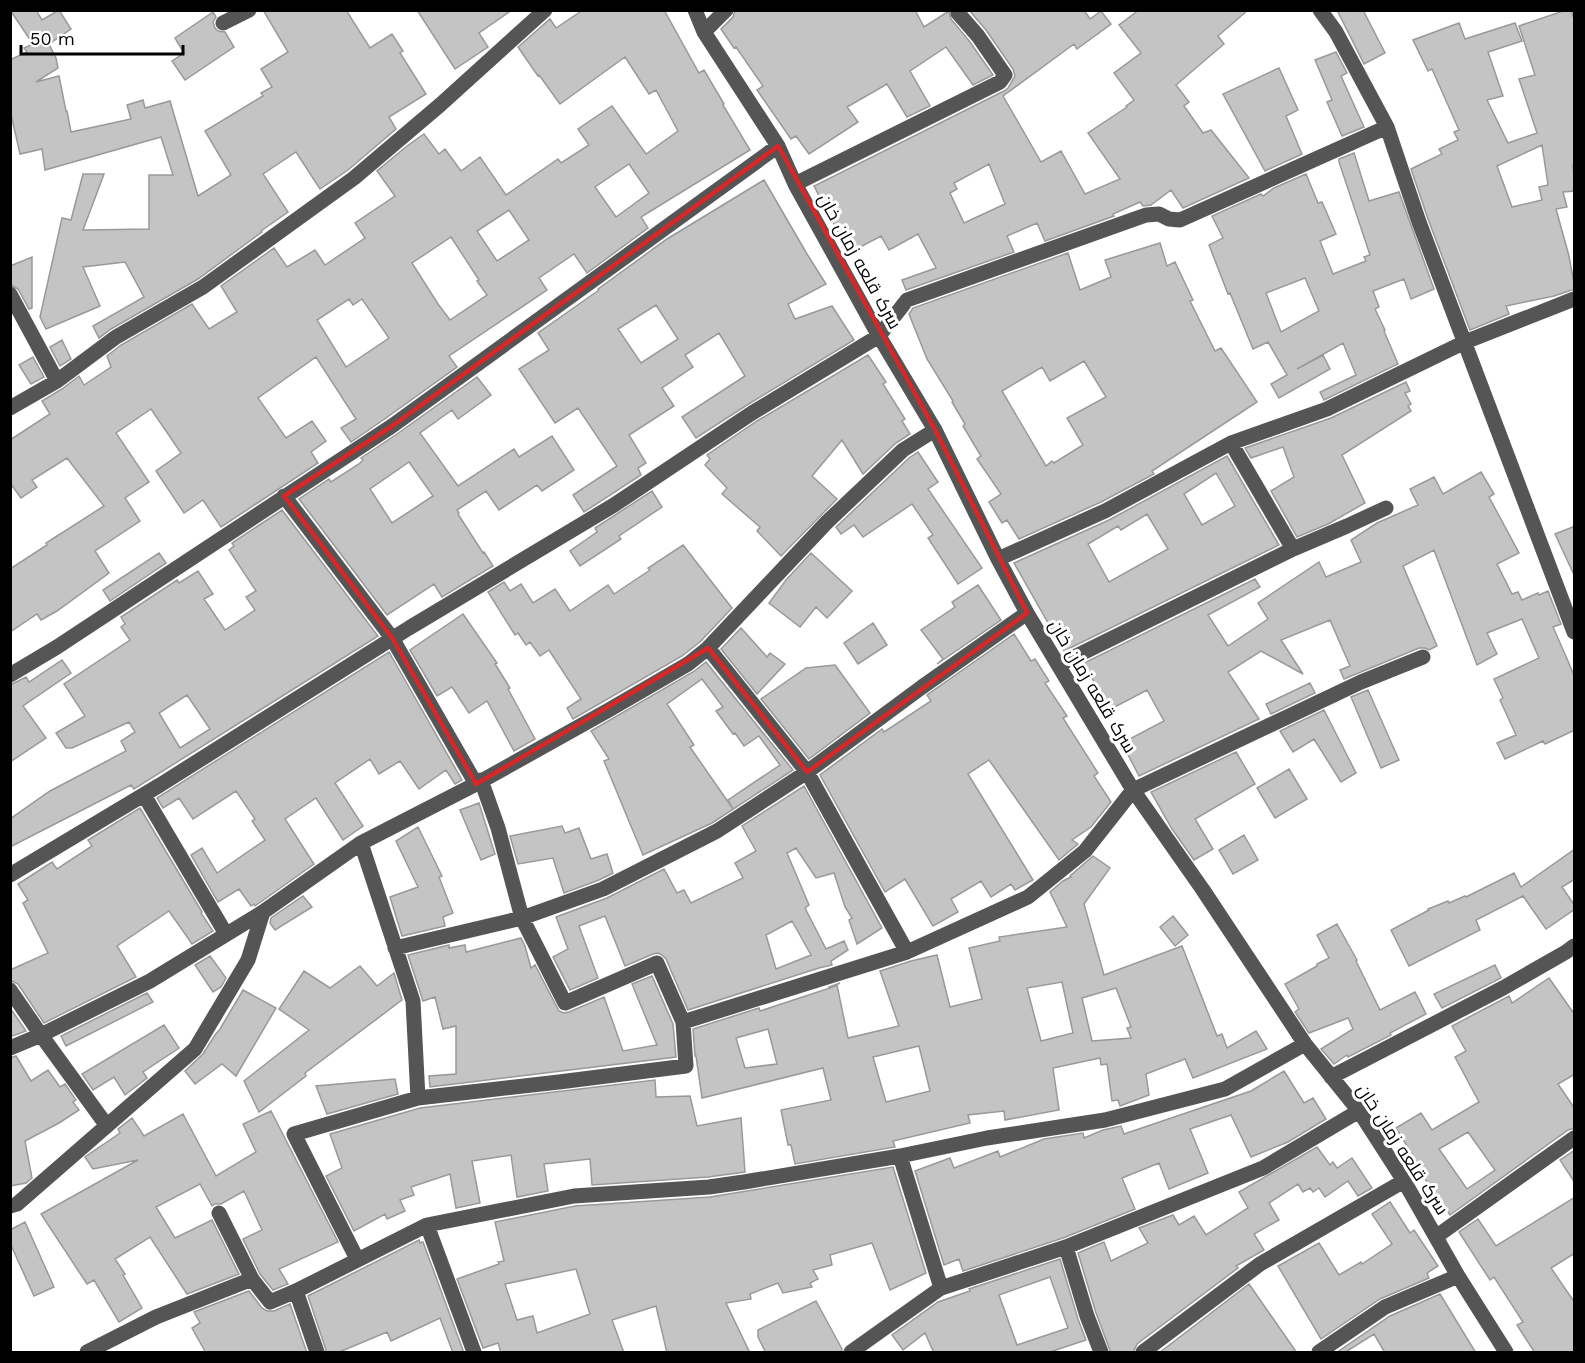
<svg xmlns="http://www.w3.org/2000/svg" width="1585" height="1363" font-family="'Work Sans',Cairo,sans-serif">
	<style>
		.building { fill: #c4c4c4; stroke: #999; stroke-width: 1.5; fill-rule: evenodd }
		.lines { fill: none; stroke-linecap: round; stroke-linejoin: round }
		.minor { stroke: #555; stroke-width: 15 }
		.marked { fill: none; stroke: #d62828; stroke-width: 4.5; stroke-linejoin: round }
		.labels { text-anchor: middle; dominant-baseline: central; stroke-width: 6; stroke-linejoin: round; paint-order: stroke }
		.street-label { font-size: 18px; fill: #000; stroke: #fff }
	</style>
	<rect width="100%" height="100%" fill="#fff"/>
	<path class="building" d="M10 10H36L42 20 59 10 71 29 49 44 56 58 58 68 36 82 59 76 66 111H67L71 132 131 119 127 105 143 100 145 108 170 101 198 196 231 175 205 131 263 96 261 93 272 87 261 69 288 52 263 10H346L370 48 392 34 403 51 400 53 426 94 389 117 396 129 348 170 320 189 296 152 263 174 288 212 261 231 262 232 198 279 111 329 99 338 93 326 144 297 125 262 83 267 100 306 46 329 40 317 62 218 71 220 83 174H104L83 230 149 229V175H173L161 137 45 170 42 149 20 154 10 110V60L27 52 24 48 33 44Z
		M417 10H512L479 33 488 47 455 69Z
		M583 10H664L699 73 704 70 724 104 723 105 750 150 641 217 648 228 587 273 574 254 539 278 547 290 449 356 457 367 386 418 351 442 341 428 356 419 316 357 258 398 286 438 312 421 326 441 311 452 318 463 221 527 203 500 184 513 156 471 181 453 151 409 116 433 149 482 125 498 140 521 95 551 109 573 57 611 41 620 37 614 10 632V569L47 545 46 543 104 506 67 458 32 480 37 487 21 498 10 483V440L50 414 42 401 62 389 79 376 84 385 111 367 107 356 121 345 192 304 209 329 237 312 221 286 274 248 287 267 315 250 325 265 365 238 355 223 395 196 377 171 407 146 424 134 439 154 445 149 461 171 480 157 506 195 558 159 561 163 589 145 578 129 612 106 646 154 678 131 656 90 649 94 625 57 560 104 539 75 538 76 518 47 550 19 556 28ZM629 164 649 193 616 217 595 187ZM509 210 529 240 497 261 477 231ZM451 237 479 280 477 281 487 295 450 320 438 304 412 263ZM349 299 353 305 362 299 389 338 346 367 317 320Z
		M735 10H915L924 27 949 11 951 19 970 42 993 75 973 85 946 47 910 71 930 106 907 117 887 84 847 107 858 122 809 154 796 136 791 139 757 90 763 86 736 47 734 48 721 29 733 17Z
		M969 10H1084L1090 19 1101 11 1111 24 1077 49 1074 44 1003 96 1041 162 1061 151 1085 194 1120 179 1088 133 1127 107 1126 106 1134 100 1114 73 1141 53 1119 25 1139 10H1248L1218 36 1224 44 1176 85 1189 102 1184 106 1203 133 1211 130 1249 178 1183 208 1171 190 1151 205 1143 206 1140 202 1113 214 1114 216 1045 241 1037 223 1007 236 1014 252 906 290 902 280 936 268 918 234 889 250 881 236 849 253 814 186 1004 91 1008 88 1015 76 1013 69 986 30ZM989 164 1005 204 964 223 950 193 957 189 954 183Z
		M1337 10H1363L1385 53 1364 64Z
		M1566 10H1571L1575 22V164L1573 165 1575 191 1563 192 1567 207 1556 209 1569 256 1575 289 1554 296 1506 306 1509 314 1470 330 1428 219 1411 169 1442 154 1439 149 1458 140 1454 132 1459 130 1432 69 1428 71 1413 40 1459 23 1465 39 1515 23 1522 41 1488 52 1503 96 1487 100 1508 143 1537 133 1519 79 1535 75 1519 26ZM1542 145 1548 185 1539 187 1542 200 1512 207 1497 166Z
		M213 12 216 17 213 22 215 28 218 31 225 32 234 47 185 80 172 61 184 53 175 38Z
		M1336 52 1347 73 1341 76 1364 127 1342 136 1327 102 1332 100 1315 60Z
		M1279 68 1298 110 1286 116 1302 154 1265 171 1223 94Z
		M1354 153 1369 201 1399 192 1434 289 1411 299 1404 279 1373 291 1379 307 1375 309 1385 330 1384 331 1398 364 1324 400 1320 392 1356 375 1343 343 1297 369 1323 355 1330 369 1279 398 1271 384 1287 375 1268 342 1253 349 1230 293 1228 294 1209 245 1223 238 1212 216 1261 194 1263 196 1274 188 1306 174 1318 203 1322 202 1336 234 1320 241 1333 274 1366 261 1364 257 1370 255 1339 162V159ZM1305 278 1319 311 1281 332 1266 293Z
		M764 180 807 254 826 284 788 304 795 319 832 306 854 340 747 405 696 438 682 417 745 376 719 333 685 355 693 367 662 388 674 406 629 435 646 463 638 468 641 475 584 512 573 495 617 466 578 408 555 423 519 369 549 350 538 333 599 290 598 289 667 239ZM656 305 678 339 641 363 618 329Z
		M1160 243 1167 266 1175 262 1193 300 1190 301 1215 351 1221 348 1257 402 1152 471 1154 474 1101 502 1019 539 1007 520 1002 523 989 502 1001 494 977 459 981 456 963 426 965 424 952 402 953 401 927 359 909 314 913 308 1068 253 1080 290 1111 277 1105 260ZM1084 361 1106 397 1067 418 1083 445 1054 463 1052 461 1046 466 1002 391 1042 367 1050 381Z
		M32 257V308L29 309 18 289 10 284V266Z
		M62 340 71 359 60 366 50 347Z
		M868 355 886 382 883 384 905 419 902 421 910 434 896 443 863 474 842 440 812 476 837 499 781 556 757 531 760 527 722 494 727 488 705 465 710 459 707 455 757 421Z
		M33 357 44 377 31 384 19 365Z
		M477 377 491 395 458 419 452 410 420 433 458 486 514 449 519 457 552 436 574 470 542 491 537 485 499 510 486 491 457 510 459 513 458 514 483 553 484 552 493 566 442 597 434 584 387 615 299 499 329 479 331 482 359 464 363 460 361 458 397 434ZM409 462 433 496 392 523 370 489Z
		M1406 382 1410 391 1405 393 1411 404 1408 406 1411 411 1342 455 1365 503 1328 524 1297 537 1271 491 1294 477 1283 447 1251 458 1245 448 1331 418Z
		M918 452 938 482 928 489 982 568 958 584 928 538 933 535 912 504 863 537 854 525 841 534 836 527 909 458Z
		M1227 456 1279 545 1064 651 1014 563 1109 520ZM1216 473 1235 506 1202 525 1184 494ZM1147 514 1168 549 1109 582 1088 544 1118 526 1121 530Z
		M1481 472 1494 494 1489 497 1519 553 1497 564 1512 594 1518 592 1522 600 1538 593 1539 595 1548 591 1561 624 1553 627 1568 661 1575 678V730L1545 744 1543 741 1505 759 1497 743 1516 735 1500 700 1503 698 1494 679 1539 658 1522 619 1487 633 1497 654 1477 665 1434 550 1403 566 1437 646 1429 650 1425 648H1419L1344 679 1340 670 1350 666 1330 620 1281 640 1303 674 1261 651 1228 672 1259 719 1139 776 1122 743 1164 721 1147 690 1109 710 1084 663 1255 579 1260 587 1208 615 1228 646 1268 619 1258 603 1319 562 1326 577 1361 562 1351 540 1377 523 1418 505 1410 489 1434 477 1443 494Z
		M652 491 662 507 619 536 621 539 580 566 570 551 597 532 595 528Z
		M282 510 378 636 134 789 131 785 10 847V819L50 791 126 751 121 741 135 732 129 722 72 748H66L56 733 85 716 64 684 130 640 121 627 125 624 121 617 177 580 179 583 198 571 213 594 204 599 225 630 255 610 246 597 256 591 229 550 234 546 232 543ZM187 695 210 729 180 748 159 713Z
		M1575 526V577L1555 534Z
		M683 545 732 608 701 641 682 656 573 719 567 708 581 699 549 650 540 656 530 642 526 645 518 633 515 635 488 592 504 582 510 591 521 584 533 603 555 589 570 611 608 585 614 594 650 570 648 568Z
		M159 553 166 563 110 601 103 590Z
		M811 553 852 591 827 618 816 607 800 627 769 603 786 580Z
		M978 585 1001 620 937 664 943 659 921 630 955 607 952 602Z
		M463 614 497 663 495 664 510 688 508 689 535 739 514 751 487 701 469 713 452 687 437 696 410 650Z
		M873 623 887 645 858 664 844 643Z
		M741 628 767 657 770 653 785 664 757 694 721 649Z
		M1014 634 1031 661 1035 659 1049 681 1045 683 1067 716 1063 718 1098 773 1094 776 1111 802 1091 827 1072 840 1078 844 1059 860 989 760 968 774 1033 880 1015 890 1011 884 991 897 981 881 951 899 958 912 933 926 905 879 885 892 820 775 882 729 884 732 931 701 927 695Z
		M389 652 462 780 455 784 446 770 419 789 400 761 379 774 370 759 335 783 363 826 343 840 316 798 285 819 314 864 255 906 254 904 251 906 239 889 218 902 191 855 202 848 217 873 265 840 252 821 255 819 236 791 193 819 179 798 163 808 157 798Z
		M62 660 71 673 23 706 46 738 10 762V685L26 677 29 682Z
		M706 662 793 770 712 823 643 855 604 761 609 759 591 731 693 672ZM702 679 723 707 716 711 733 734 735 733 744 746 759 736 780 765 728 800 733 809 690 747 694 745 667 704Z
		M835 665 870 713 809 759 761 699 806 668Z
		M1310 683 1315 693 1271 714 1266 704Z
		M1368 690 1399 760 1381 768 1351 697Z
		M1324 710 1356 773 1341 782 1314 739 1293 752 1280 731Z
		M1236 752 1255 784 1195 819 1213 849 1194 860 1172 829 1151 792Z
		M1289 769 1307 799 1275 818 1257 788Z
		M804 786 882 928 857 944 849 920 852 918 845 907 834 873 816 878 796 848 787 853 809 905 805 908 826 949 844 941 848 950 831 961 832 965 819 968 688 1010 666 959 662 955 658 953 653 954 625 966 605 916 579 926 598 978 570 990 553 957 568 949 556 917 607 898 664 869 677 893 684 890 691 903 743 878 735 863 756 851 742 826ZM792 921 811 955 776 969 766 935Z
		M479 803 495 854 481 860 460 810Z
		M140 808 202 912 201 913 213 931 192 944 169 911 117 946 136 977 44 1023 18 984 10 980V970L48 953 23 903 28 900 18 884 52 862 57 869 92 846 88 840Z
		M562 826 565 833 579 828 591 859 607 854 613 873 599 880 564 893 553 858 518 864 510 836Z
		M418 827 442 876 439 877 453 913 443 917 445 926 402 936 390 897 418 887 396 841Z
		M1244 835 1258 860 1233 874 1219 850Z
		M1575 849V879L1562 887 1575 906V909L1546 929 1523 896 1476 920 1480 930 1409 966 1391 930 1429 910 1428 909 1448 901 1449 903 1465 896 1466 897 1514 873 1521 887Z
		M1093 856 1110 868 1084 904 1104 975 1182 946 1217 1036 1222 1034 1227 1048 1256 1031 1267 1049 1193 1078 1185 1059 1146 1074 1149 1095 1120 1106 1118 1100 1112 1101 1107 1064 1101 1065 1100 1058 1053 1068 1059 1110 1005 1120 1004 1111 968 1115 970 1123 893 1141 895 1147 795 1164 791 1145H788L781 1110 831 1100 823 1068 702 1098 696 1056H695L693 1029 759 1008 760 1011 830 988 829 987 840 983 830 988 837 985 848 1038 899 1026 880 971 911 961 937 955 950 1007 982 999 969 948 1000 941 999 937 1067 927 1050 892 1063 881 1071 877 1070 876ZM1062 982 1073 1033 1041 1041 1027 988ZM1116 988 1131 1027 1127 1028 1131 1038 1092 1041 1082 998ZM768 1029 777 1064 745 1068 736 1038ZM919 1046 930 1091 886 1102 873 1057Z
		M303 896 312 907 275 930 270 923 271 918Z
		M1173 916 1188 935 1175 946 1160 927Z
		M1337 924 1357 960 1356 961 1380 1010 1415 992 1426 1014 1390 1033 1391 1035 1348 1057 1347 1055 1334 1064 1321 1049 1353 1029 1348 1018 1309 1033 1295 1012 1299 1009 1285 984 1317 966V964L1329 958 1317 935Z
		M521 938 525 946 531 968 535 965 559 1011 564 1013 569 1012 604 997 623 1051 657 1045 632 984 652 976 673 1024 676 1057 430 1087 429 1076 456 1074V1026L443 1029 435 997 423 1001 408 955 449 945V948L465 945 466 952Z
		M210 956 226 978 221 987 213 992 195 965Z
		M1495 965 1501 978 1442 1008 1434 994Z
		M360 966 377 986 394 973 402 1000 305 1073 306 1076 259 1112 244 1081 309 1030 279 1009 304 971 330 988Z
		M1549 978 1575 1015V1074L1558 1084 1575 1109V1128L1568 1130 1450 1215 1416 1166 1418 1164 1396 1128 1421 1113 1432 1130 1479 1102 1455 1057 1466 1051 1452 1026 1509 996 1512 1003ZM1468 1132 1495 1170 1467 1189 1439 1149Z
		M243 990 276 1008 236 1076 222 1064 195 1084 185 1071 203 1054 215 1035 220 1029Z
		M147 993 153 1002 66 1046 61 1036Z
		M10 1008 26 1031 10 1037Z
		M164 1025 179 1048 143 1072 147 1078 125 1095 114 1077 93 1090 82 1074Z
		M16 1056 31 1081 48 1070 60 1087 65 1084 76 1100 73 1102 79 1110 59 1123 25 1141 32 1178 26 1183 10 1186V1058Z
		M1284 1071 1304 1103 1313 1098 1326 1119 1288 1142 1251 1157 1231 1115 1190 1129 1208 1173 1169 1189 1159 1163 1122 1178 1135 1209 1063 1238 963 1271 959 1259 944 1265 915 1171 950 1158 954 1168 998 1151 1000 1157 1044 1139 1083 1133 1084 1138 1103 1130 1121 1126 1124 1134 1251 1091Z
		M395 1079 398 1094 327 1114 316 1086Z
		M655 1080 656 1097 690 1096 697 1126 741 1118 745 1172 708 1177 592 1185 590 1159 544 1164 548 1191 517 1197 511 1155 472 1161 480 1203 456 1208 450 1174 411 1187 414 1195 400 1200 405 1211 387 1219 385 1214 354 1231 326 1176 342 1168 330 1134 420 1108Z
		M271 1111 338 1242 279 1269 288 1284 273 1290 260 1274 243 1239 262 1230 244 1191 221 1204H215L212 1206 200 1184 156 1207 175 1238 212 1220 239 1274 187 1294 150 1237 115 1259 125 1274 123 1275 142 1308 119 1322 94 1280 87 1284 41 1214 138 1160 93 1169 85 1157 120 1133 118 1129 132 1118 144 1136 183 1114 216 1176 256 1152 243 1124Z
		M1317 1147 1330 1165 1333 1162 1337 1168 1352 1158 1372 1188 1358 1196 1348 1181 1325 1197 1319 1188 1313 1192 1310 1188 1303 1192 1298 1184 1269 1203 1279 1220 1254 1234 1264 1250 1236 1266 1238 1268 1137 1344 1133 1353H1111L1096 1313 1078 1253 1104 1242 1111 1261 1148 1243 1139 1228 1173 1215 1179 1225 1194 1216 1206 1235 1248 1208 1239 1192Z
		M1575 1150V1183L1560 1160Z
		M893 1167 926 1273 890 1290 872 1243 830 1255 832 1265 813 1270 818 1279 810 1283 812 1287 783 1293 778 1283 750 1294 751 1299 726 1303 750 1353H667L656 1306 612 1320 624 1353H501L498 1343 483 1348 457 1279 499 1264 498 1262 504 1261 495 1222 575 1206 710 1197ZM576 1269 590 1314 537 1333 533 1316 517 1320 505 1284Z
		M1575 1197V1253L1551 1268 1575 1303V1353H1535L1517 1325 1523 1322 1494 1277 1490 1280 1459 1232 1478 1219 1496 1246Z
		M1390 1202 1410 1233 1414 1230 1438 1266 1427 1273 1429 1278 1380 1299 1321 1339 1278 1266 1319 1243 1339 1275 1361 1262 1362 1264 1392 1244 1372 1214Z
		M25 1222 54 1287 34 1296 10 1243V1230Z
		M419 1240 420 1243 423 1242 464 1353H453L440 1318 391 1341 387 1332 337 1353H327L308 1296Z
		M1060 1259 1078 1319 1086 1340 1047 1353H934L925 1333 903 1350 892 1335 938 1302 970 1291 969 1289ZM1050 1277 1068 1328 1017 1345 999 1295Z
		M1249 1284 1297 1353H1159Z
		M249 1291 262 1308 267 1311H274L290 1304 307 1353H206L192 1328 200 1323 194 1312Z
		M1440 1294 1476 1353H1385L1374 1334 1344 1353H1336L1390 1316Z
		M816 1301 842 1349 841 1353H766L758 1337V1330Z"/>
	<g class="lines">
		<path class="minor" d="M695 10 704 32 778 146 795 184 879 336 935 430 998 559 1027 613 1133 790 1203 890 1305 1044 1359 1111 1404 1181 1458 1276 1506 1352
			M1320 10 1336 32 1387 127 1419 222 1574 632
			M223 23 249 10
			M704 32 726 10
			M795 184 1000 82 1005 75 978 36 958 13 959 10
			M10 294 57 381
			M10 408 57 381 116 337 203 287 354 178 440 105 545 10
			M1231 443 1293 549
			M284 496 392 638 476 784
			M998 559 1105 511 1231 443 1327 409 1465 342 1574 299
			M708 648 807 772 907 952
			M1058 665 1293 549 1347 526 1386 508
			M10 675 57 647 392 426 778 146
			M144 795 226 934
			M361 843 413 1001 418 1098
			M10 875 160 785 409 628 614 505 752 413 879 336 907 300 1146 215 1159 214 1169 219 1180 220 1387 127
			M395 948 522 918 603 889 717 831 807 772 922 687 1027 613
			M10 990 41 1035 107 1126
			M683 1022 907 952 1028 897 1085 851 1133 790 1361 682 1423 657
			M10 1048 41 1035 150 981 263 912 361 843 476 784 607 711 688 664 708 648 827 522 903 450 935 430
			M1331 1077 1503 988 1566 952 1574 946
			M900 1156 941 1288
			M10 1206 17 1204 195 1049 248 960 263 912
			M219 1213 252 1279 270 1302 296 1291 427 1225 574 1196 709 1187 744 1182 900 1156 987 1138 1105 1120 1225 1089 1305 1044
			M427 1225 474 1352
			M1437 1236 1574 1138
			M1066 1247 1087 1316 1101 1352
			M357 1259 294 1134 418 1098 559 1082 686 1066 683 1022 657 963 565 1003 522 918 498 828 481 780
			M296 1291 317 1352
			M87 1352 156 1317 252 1279
			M851 1352 941 1288 1066 1247 1263 1168 1359 1111
			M1143 1352 1260 1264 1404 1181
			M1319 1352 1385 1307 1458 1276"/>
	</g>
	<path class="marked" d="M778 146 935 430 1027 613 807 772 708 648 476 784 392 638 284 496 392 426Z"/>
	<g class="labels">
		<g class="street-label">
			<text transform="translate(860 261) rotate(61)">سرک قلعه زمان خان</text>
			<text transform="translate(1093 686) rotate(59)">سرک قلعه زمان خان</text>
			<text transform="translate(1403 1149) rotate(57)">سرک قلعه زمان خان</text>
		</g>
	</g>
	<rect width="1585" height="1363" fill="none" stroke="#000000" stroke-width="24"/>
	<path d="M21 45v9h162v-9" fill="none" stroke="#000000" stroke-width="3"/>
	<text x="30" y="45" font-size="18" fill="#000000" stroke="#ffffff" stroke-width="4.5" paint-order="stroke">50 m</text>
</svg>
